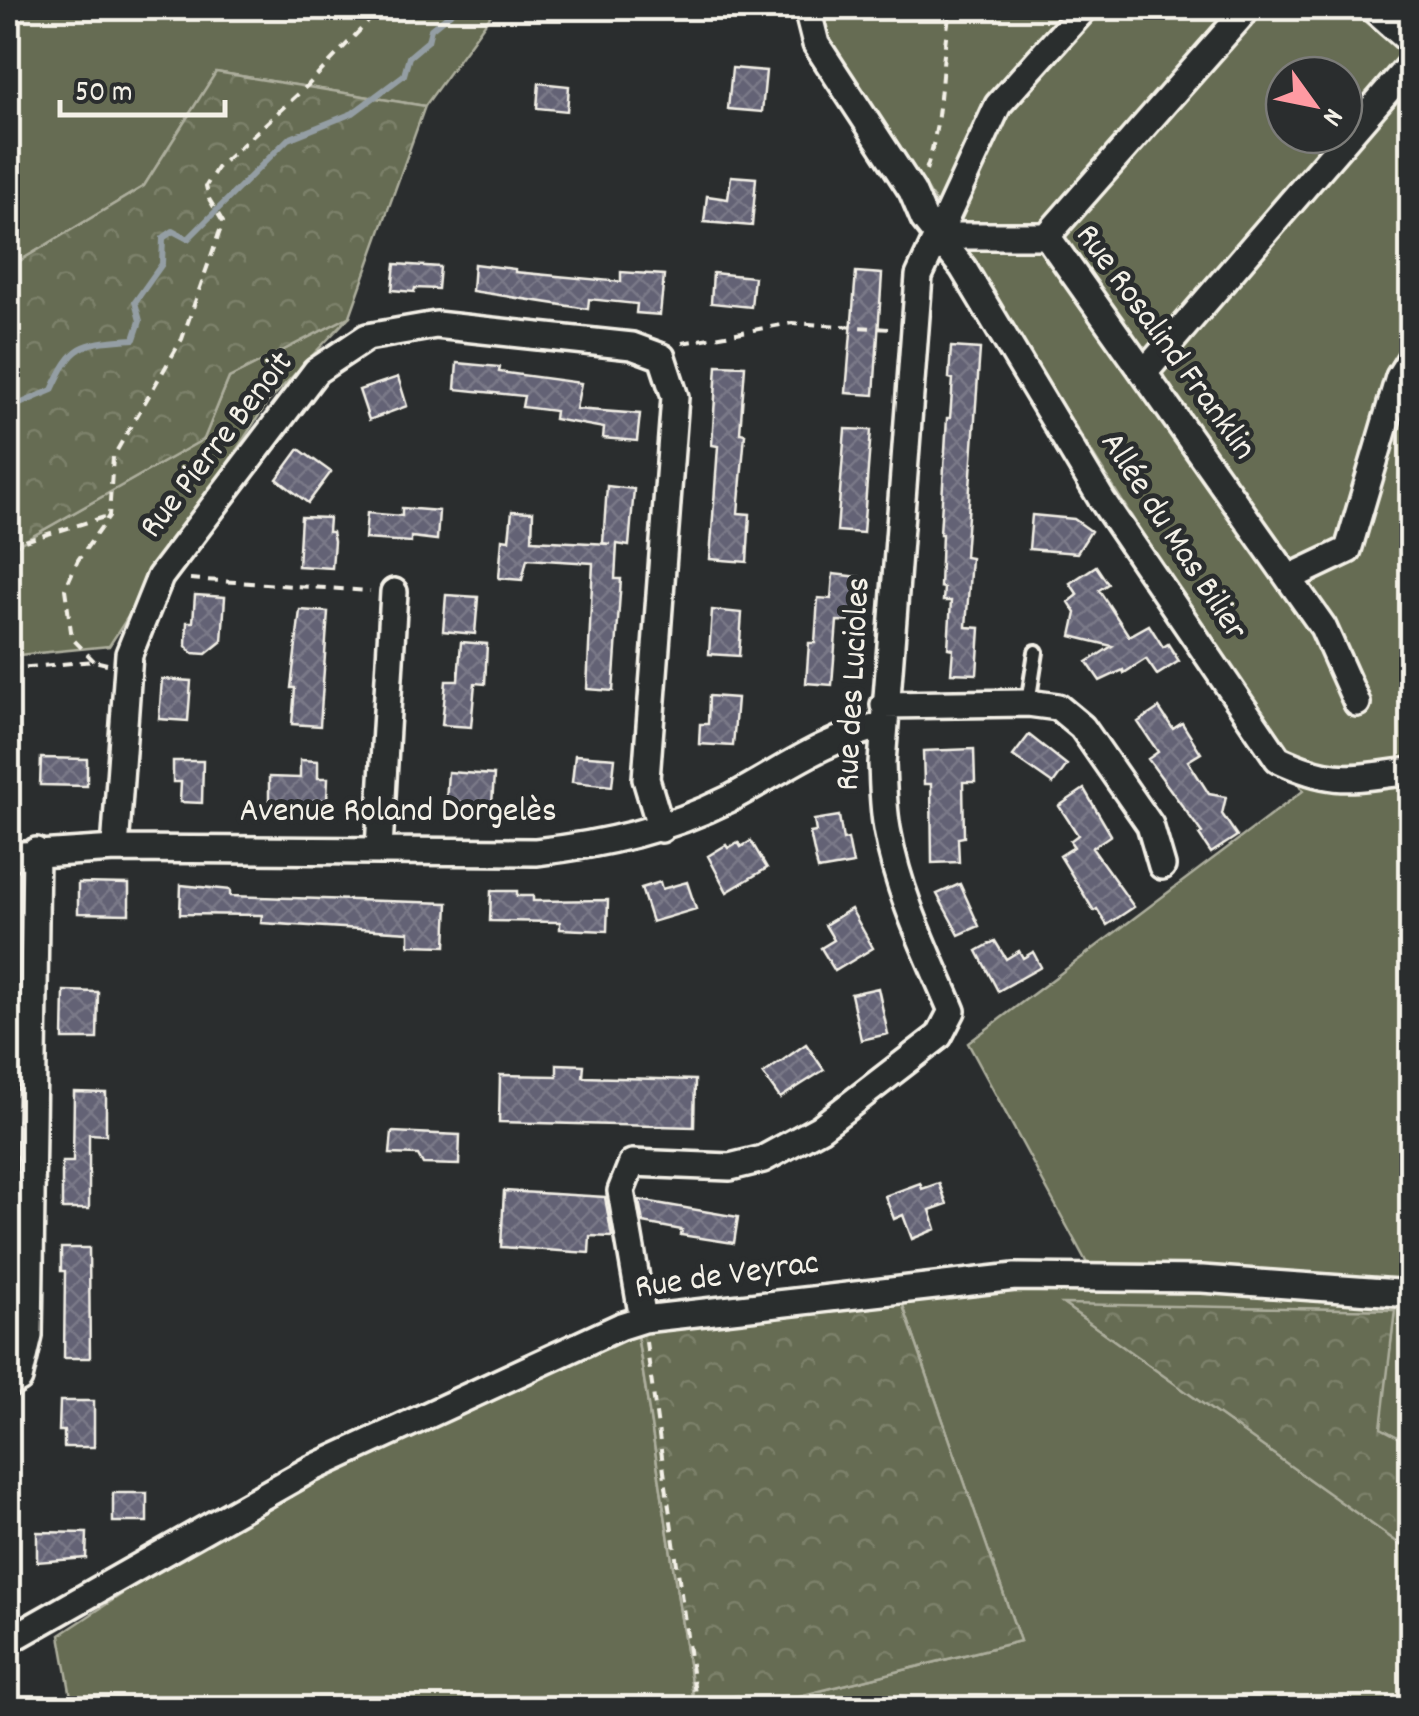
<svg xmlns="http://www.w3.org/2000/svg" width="1419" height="1716" font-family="Dekko,sans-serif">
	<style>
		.grass { fill: #666c52; stroke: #adae9d; stroke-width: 2.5; fill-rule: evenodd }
		.forest { fill: url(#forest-crowns); stroke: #adae9d; stroke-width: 2.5 }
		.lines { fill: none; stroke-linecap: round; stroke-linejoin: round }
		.stream { stroke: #949ea4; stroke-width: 6 }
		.building { fill: url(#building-cross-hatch); stroke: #f4f1e8; stroke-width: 2.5 }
		.lane-casing { stroke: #f4f1e8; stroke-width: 20 }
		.street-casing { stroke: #f4f1e8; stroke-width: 32 }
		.path { stroke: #f4f1e8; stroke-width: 4; stroke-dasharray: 10 8; stroke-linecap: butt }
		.lane { stroke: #2a2d2e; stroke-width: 12 }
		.street { stroke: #2a2d2e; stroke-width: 25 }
		.labels { text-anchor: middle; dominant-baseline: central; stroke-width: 10; stroke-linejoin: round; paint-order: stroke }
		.street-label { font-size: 35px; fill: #f4f1e8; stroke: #2a2d2e }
	</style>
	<defs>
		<pattern id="forest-crowns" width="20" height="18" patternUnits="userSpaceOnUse" patternTransform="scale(2.5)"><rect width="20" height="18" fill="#666c52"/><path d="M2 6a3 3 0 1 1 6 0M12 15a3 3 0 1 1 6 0" fill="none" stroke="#7c816b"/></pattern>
		<pattern id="building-cross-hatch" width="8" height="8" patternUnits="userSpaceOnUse" patternTransform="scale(2.5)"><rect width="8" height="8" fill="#636274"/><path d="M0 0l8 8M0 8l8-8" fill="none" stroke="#7a7988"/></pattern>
	</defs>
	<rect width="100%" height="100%" fill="#2a2d2e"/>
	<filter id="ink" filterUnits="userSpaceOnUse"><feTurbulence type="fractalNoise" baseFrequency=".01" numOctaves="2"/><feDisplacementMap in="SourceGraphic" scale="20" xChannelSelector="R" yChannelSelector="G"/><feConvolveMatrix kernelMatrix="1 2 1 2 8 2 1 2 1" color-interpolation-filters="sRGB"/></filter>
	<g filter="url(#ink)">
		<path class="grass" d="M8 8H496L425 106 216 72 144 186 8 268Z
			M809 8H1411V1444L1380 1428 1395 1310 1065 1305 1411 1552V1708H751L1020 1641 902 1303 1096 1280 968 1043 1303 791 913 166ZM1284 75H1344V135H1284Z
			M350 316 267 403 109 646 8 656V550L204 439 229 378Z
			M637 1334 695 1708H73L60 1635 243 1514Z"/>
		<path class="forest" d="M216 72 425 106 350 316 229 378 204 439 8 550V268L144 186Z
			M902 1303 1020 1641 751 1708H695L637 1334Z
			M1063 1304 1395 1310 1381 1428 1411 1444V1552Z"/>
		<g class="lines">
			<path class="stream" d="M8 409 52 390C74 341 83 343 134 339L140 321 135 302 162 264 163 238 173 231 188 239 288 139 353 113 404 75 409 57 428 41 431 29 457 8"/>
		</g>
		<path class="building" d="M732 68 766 71 762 112 728 109Z
			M539 83 569 86 567 111 537 108Z
			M731 176 756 178 752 226 704 222 707 196 728 199Z
			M395 264 440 267 438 289 415 288 414 292 392 290Z
			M474 264 515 269V272L621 282V272L664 275 660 315 636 313 637 304 589 299 588 309 472 291Z
			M856 272 882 274 874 395 846 393Z
			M713 273 754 277 751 307 711 303Z
			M951 347 980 349 965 557 971 558 966 627 980 628 977 674 951 673 953 649 948 648 951 601H943L944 588 940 587 942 534H940L947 418H950L953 379 949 378Z
			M457 363 500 367 499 372 581 383 576 409 640 414 637 441 603 438 604 428 554 419 555 411 522 407 524 396 455 389Z
			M717 365 745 366 740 433 745 434 738 513 750 514 747 562 710 559 718 446 712 445Z
			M398 377 407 406 369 420 359 390Z
			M845 429 871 430 863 533 837 531Z
			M299 449 331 472 308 503 277 479Z
			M607 486 634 489 629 546 617 544 615 579H621L613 691 587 689 593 563 527 559 522 580 499 578 502 539 509 540 512 511 533 512 532 540 610 544 603 543Z
			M402 508 439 511 437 540 411 537V542L365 539 367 513 402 516Z
			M1032 515 1074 519 1091 531 1077 553 1029 549Z
			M301 517 329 518 328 532H332L334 541 332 568 298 566Z
			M1096 566 1108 584 1099 590 1129 636 1149 625 1163 647 1168 644 1179 661 1157 675 1146 659 1124 673 1123 670 1100 681 1087 662 1112 646 1071 636 1076 613 1069 602 1078 595 1070 583Z
			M833 574 860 577 857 622 837 621 832 685 806 683 809 643H815L818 598 831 599Z
			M195 595 225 597 222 641 206 654 192 653 186 646 187 622H193Z
			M446 595 478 597 475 634 443 631Z
			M300 610 328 612 320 726 292 724 295 688H291Z
			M712 610 742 613 739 656 709 654Z
			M461 642 487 644 485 684 475 683 471 727 442 725 446 681H458Z
			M162 679 191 681 188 721 159 719Z
			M709 696 737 698 733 746 699 744 700 724H708Z
			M1159 708 1173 729 1182 723 1201 753 1188 761 1209 794 1226 797 1222 814 1237 836 1211 853 1199 835 1202 833 1148 759 1158 752 1138 722Z
			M1029 735 1067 765 1053 784 1013 756Z
			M974 749 975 782H963L964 837 958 838 959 862 932 863 931 784H924L923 751Z
			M575 755 615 758 612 786 572 782Z
			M41 758 87 759V786L40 785Z
			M300 760 318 761V778H328L327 800H314V804H269V777L300 778Z
			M173 761H203L202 803 180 802 181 782H173Z
			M448 772 494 775 492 804 446 801Z
			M1084 789 1111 835 1092 848 1134 907 1107 925 1097 909 1094 911 1060 856 1074 847 1070 841 1078 835 1059 806Z
			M839 816 843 840 848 839 853 864 818 870 810 833 816 832 814 820Z
			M751 841 767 868 727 892 708 856 726 845 728 848 738 842 741 847Z
			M660 882 662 889 687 882 696 909 652 922 641 888Z
			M78 883 129 884V914L78 913Z
			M960 884 979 926 959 935 937 894Z
			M181 885 230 890V896L448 903 446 946 409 945V932L261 923 262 915 180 914Z
			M491 891H517V896H533V901L608 900 607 931 560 929V922L490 921Z
			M851 909 873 948 835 971 821 948 834 940 825 925Z
			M995 941 1006 959 1019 951 1023 958 1033 952 1041 967 998 991 977 951Z
			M878 988 888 1034 861 1040 851 994Z
			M64 991 98 992 97 1039H63Z
			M806 1044 824 1070 780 1098 763 1074Z
			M557 1064 584 1065 583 1077 695 1080 694 1127 499 1122 500 1075 557 1076Z
			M74 1092 106 1093V1135L89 1134V1209H62V1162H73Z
			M392 1132 460 1135 459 1165 423 1164 418 1155 390 1154Z
			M920 1183 922 1189 939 1183 947 1204 930 1210 936 1229 912 1239 903 1215 894 1219 885 1196Z
			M504 1191 605 1197 612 1237 590 1236 589 1253 501 1247Z
			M639 1200 738 1217 734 1243 681 1235 682 1230 643 1223Z
			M61 1248H89L90 1358H64L65 1271H61Z
			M60 1401H94V1447H64V1431H59Z
			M113 1493H147V1522H113Z
			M37 1532 87 1533 86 1558 37 1562Z"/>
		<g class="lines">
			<defs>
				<path id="lane" d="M1028 703 1036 652"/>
				<path id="street" d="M807 8 816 44 912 191 924 219 963 268 1102 500 1278 759C1335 786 1352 778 1412 771
					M1372 8 1412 43
					M936 236H1047L1323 627 1357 703
					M1047 236 1248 8
					M1144 373 1412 62
					M1289 578 1348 550 1399 377 1412 356
					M884 705 1028 703 1058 707 1082 727 1150 825 1162 866
					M379 848 394 592
					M115 849 129 654 160 577 316 371 367 337 436 325 632 346 662 357 675 397 646 779 661 829
					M8 856 115 849 536 852C605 844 667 830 729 799 782 771 823 739 882 726
					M643 1319 621 1191 632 1163 730 1167 763 1159 820 1128 939 1036 952 1011C928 954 899 896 888 834 883 811 883 787 882 763L919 276 998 105 1085 8
					M8 1385 19 1379 29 1336 36 851
					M8 1641 309 1470 621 1326 643 1319 1015 1277 1202 1279 1412 1294"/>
			</defs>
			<use href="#lane" class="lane-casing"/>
			<use href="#street" class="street-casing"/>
			<path class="path" d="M926 170C944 118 939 62 951 8
				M682 343 792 323 890 329
				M8 546 108 516
				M190 579 370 591
				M94 661 72 638 65 589 78 560 109 516 113 457 182 339 223 222 209 199 206 186 217 168 308 85 381 8
				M8 669 94 661 107 664
				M646 1342 697 1708"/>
			<use href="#lane" class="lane"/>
			<use href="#street" class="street"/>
		</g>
	</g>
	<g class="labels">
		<g class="street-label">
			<text transform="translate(1164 343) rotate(54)">Rue Rosalind Franklin</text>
			<text transform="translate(218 446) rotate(-52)">Rue Pierre Benoit</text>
			<text transform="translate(1172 537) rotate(57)">Allée du Mas Bilier</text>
			<text transform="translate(855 684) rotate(-87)">Rue des Lucioles</text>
			<text x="398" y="813">Avenue Roland Dorgelès</text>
			<text transform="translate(727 1277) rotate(-8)">Rue de Veyrac</text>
		</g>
	</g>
	<rect width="1419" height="1716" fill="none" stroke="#2a2d2e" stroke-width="40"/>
	<rect x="20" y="20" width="1379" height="1676" fill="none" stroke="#f4f1e8" stroke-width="4" filter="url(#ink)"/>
	<g transform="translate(1314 105) rotate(123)"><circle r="48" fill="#2a2d2e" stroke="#7b7b78" stroke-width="2.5"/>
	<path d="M0-8L18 38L0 25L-18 38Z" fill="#ff9aa2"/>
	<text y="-15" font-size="28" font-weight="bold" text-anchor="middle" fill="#f4f1e8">N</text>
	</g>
	<path d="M60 100v15h165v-15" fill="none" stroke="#f4f1e8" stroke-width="5"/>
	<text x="75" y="100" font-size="30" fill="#f4f1e8" stroke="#2a2d2e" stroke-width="8" paint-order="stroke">50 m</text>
</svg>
